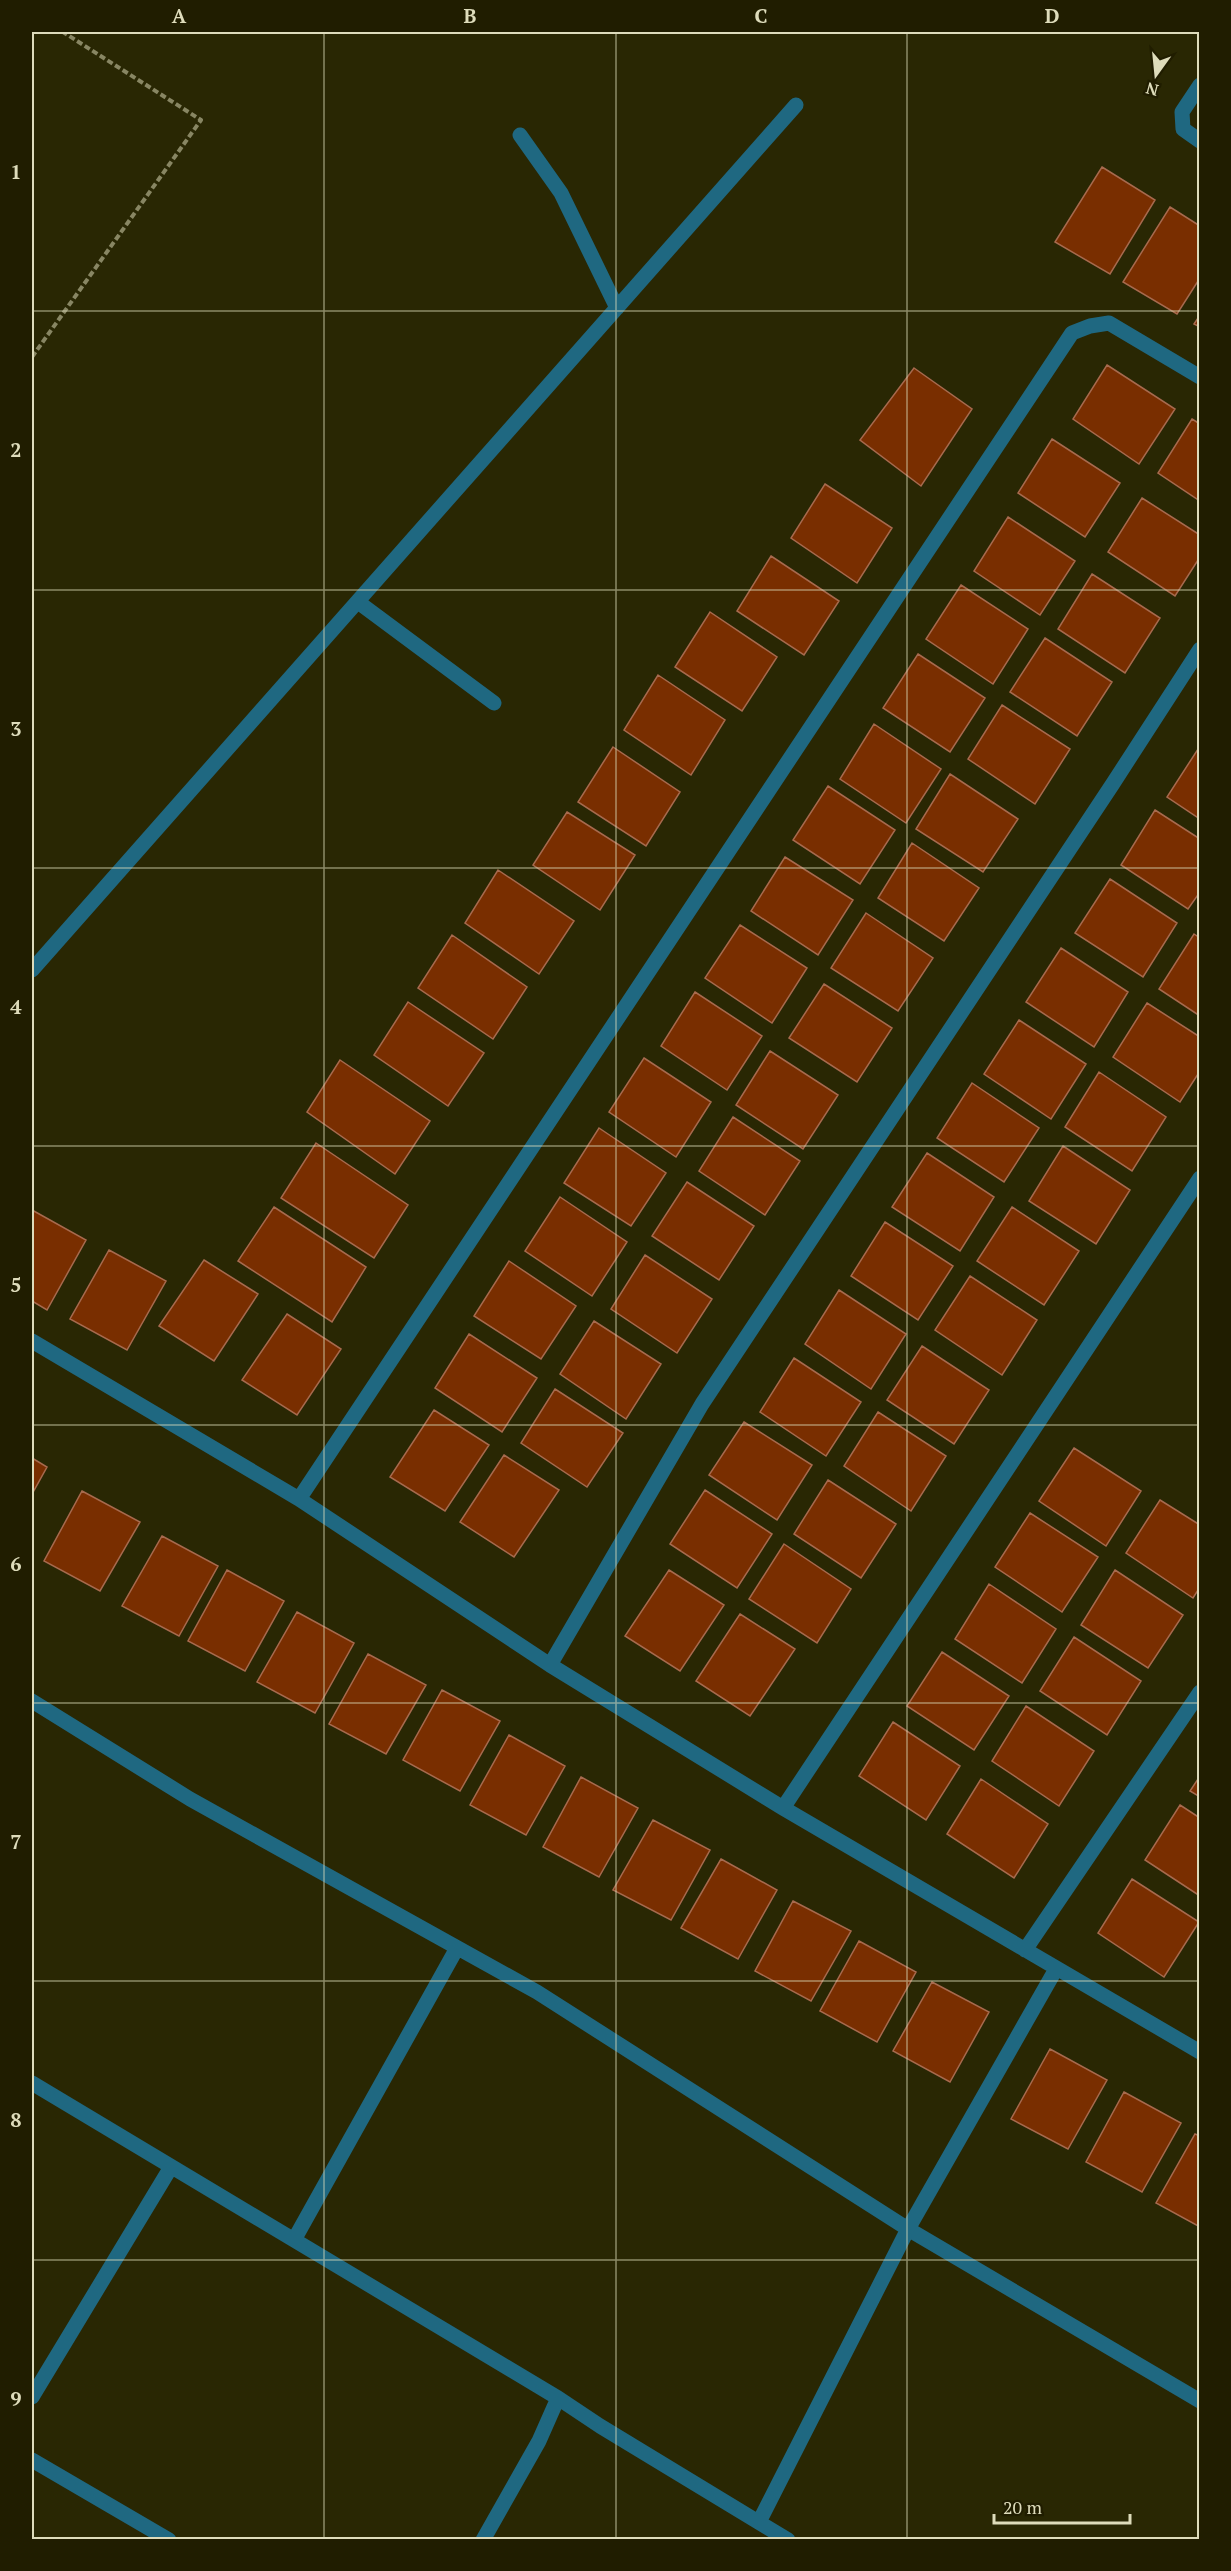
<svg xmlns="http://www.w3.org/2000/svg" width="1231" height="2571" font-family="'PT Serif',serif">
	<style>
		.building { fill: #792e00; stroke: #a76a4e; stroke-width: 1.5 }
		.lines { fill: none; stroke-linecap: round; stroke-linejoin: round }
		.path { stroke: #888663; stroke-width: 4; stroke-dasharray: 6 3; stroke-linecap: butt }
		.minor { stroke: #1f6881; stroke-width: 15 }
		.grid { fill: none; stroke: #dedcbb; stroke-width: 1.5; stroke-opacity: 0.55 }
		.neatline { fill: none; stroke: #dedcbb; stroke-width: 2 }
		.grid-label { font-size: 20px; text-anchor: middle; font-weight: bold; fill: #dedcbb }
	</style>
	<rect width="100%" height="100%" fill="#292703"/>
	<path class="building" d="M1102 167 1155 200 1110 274 1055 242Z
		M1170 207 1200 226V278L1177 314 1123 282Z
		M1200 315V327L1194 324Z
		M1107 365 1175 409 1139 464 1073 419Z
		M914 368 972 409 921 486 860 440Z
		M1192 419 1200 424V501L1158 473Z
		M1052 439 1120 483 1085 537 1018 493Z
		M825 484 892 528 857 583 791 538Z
		M1142 498 1200 535V557L1175 596 1108 552Z
		M1008 517 1075 561 1040 615 974 571Z
		M771 556 839 601 804 655 737 611Z
		M1092 574 1160 618 1125 673 1058 629Z
		M961 585 1028 629 993 684 926 639Z
		M710 612 777 657 742 711 675 667Z
		M1045 638 1112 682 1077 736 1010 692Z
		M918 654 985 698 950 752 883 708Z
		M658 675 725 720 691 775 624 730Z
		M1002 705 1070 749 1035 804 968 759Z
		M874 724 941 769 906 823 840 779Z
		M1200 746V819L1167 797Z
		M613 747 680 792 646 846 578 802Z
		M950 774 1018 819 983 872 916 829Z
		M828 786 895 830 860 884 793 840Z
		M1155 810 1200 839V892L1188 909 1121 865Z
		M567 812 635 855 600 910 533 865Z
		M912 843 979 888 944 941 878 898Z
		M785 857 853 900 818 955 751 911Z
		M498 870 574 921 539 974 465 923Z
		M1110 879 1177 923 1143 977 1075 933Z
		M866 913 933 958 898 1011 831 968Z
		M740 925 807 968 772 1023 705 978Z
		M1194 934 1200 938V1016L1159 989Z
		M452 935 527 987 493 1039 418 988Z
		M1061 948 1128 992 1094 1047 1026 1002Z
		M824 984 892 1028 857 1082 789 1038Z
		M695 992 762 1036 727 1090 661 1046Z
		M408 1002 484 1053 448 1106 374 1055Z
		M1147 1003 1200 1037V1071L1180 1102 1113 1057Z
		M1019 1020 1086 1064 1051 1119 984 1074Z
		M770 1051 838 1095 803 1149 736 1105Z
		M644 1058 711 1102 676 1157 609 1112Z
		M340 1060 430 1121 395 1174 307 1112Z
		M1099 1072 1166 1117 1132 1171 1065 1127Z
		M972 1083 1039 1128 1004 1182 937 1138Z
		M733 1117 800 1161 765 1215 699 1171Z
		M599 1128 666 1173 631 1226 564 1183Z
		M316 1143 408 1205 374 1258 281 1198Z
		M1063 1146 1130 1190 1096 1244 1029 1201Z
		M927 1153 994 1197 960 1251 892 1207Z
		M687 1182 754 1226 719 1280 652 1236Z
		M560 1197 627 1242 592 1296 525 1251Z
		M274 1207 366 1267 332 1322 238 1261Z
		M1012 1207 1079 1251 1044 1305 977 1261Z
		M32 1210 86 1240 47 1310 32 1301Z
		M885 1222 953 1266 918 1320 851 1276Z
		M109 1250 166 1281 127 1350 70 1319Z
		M645 1255 712 1299 677 1353 611 1309Z
		M204 1260 258 1294 214 1361 159 1326Z
		M509 1261 576 1306 541 1359 474 1316Z
		M970 1276 1037 1320 1002 1375 935 1330Z
		M839 1290 906 1334 871 1389 805 1344Z
		M287 1314 341 1349 297 1415 242 1380Z
		M594 1321 661 1364 626 1419 560 1374Z
		M469 1334 537 1378 502 1432 435 1388Z
		M922 1346 989 1390 954 1444 887 1400Z
		M794 1358 861 1402 826 1456 760 1412Z
		M555 1389 623 1433 587 1487 521 1443Z
		M434 1410 489 1445 445 1511 390 1477Z
		M878 1412 946 1456 911 1511 844 1466Z
		M744 1422 812 1465 777 1520 709 1475Z
		M1074 1448 1141 1491 1106 1546 1039 1501Z
		M504 1455 559 1490 514 1557 460 1522Z
		M32 1458 47 1467 32 1494Z
		M828 1480 896 1524 861 1578 794 1534Z
		M705 1490 772 1534 737 1588 670 1544Z
		M82 1491 140 1522 100 1591 44 1561Z
		M1160 1500 1200 1525V1587L1193 1598 1126 1553Z
		M1030 1513 1098 1557 1062 1612 995 1567Z
		M162 1536 218 1566 179 1636 122 1606Z
		M784 1544 851 1589 817 1643 749 1599Z
		M227 1570 284 1601 245 1671 188 1641Z
		M669 1570 724 1605 680 1671 625 1636Z
		M1115 1570 1183 1615 1148 1668 1081 1625Z
		M989 1584 1056 1629 1022 1683 955 1639Z
		M297 1612 354 1643 315 1713 257 1682Z
		M740 1614 795 1649 750 1716 696 1681Z
		M1074 1637 1141 1681 1107 1735 1040 1691Z
		M942 1652 1009 1696 974 1750 907 1706Z
		M368 1654 426 1685 386 1754 329 1724Z
		M442 1690 500 1721 460 1791 403 1760Z
		M1026 1706 1094 1751 1059 1806 992 1761Z
		M893 1722 960 1766 926 1820 859 1776Z
		M509 1735 565 1766 526 1835 470 1805Z
		M1200 1776V1797L1190 1791Z
		M581 1777 638 1808 599 1877 543 1847Z
		M981 1779 1048 1824 1014 1878 947 1834Z
		M1180 1805 1200 1818V1896L1145 1860Z
		M653 1820 710 1850 671 1920 613 1890Z
		M721 1859 777 1890 738 1959 681 1928Z
		M1132 1879 1199 1922 1164 1977 1098 1933Z
		M793 1901 851 1931 811 2001 755 1971Z
		M859 1941 916 1972 877 2042 820 2011Z
		M932 1982 989 2012 950 2082 893 2051Z
		M1050 2049 1107 2080 1068 2149 1011 2119Z
		M1124 2092 1181 2123 1142 2192 1086 2162Z
		M1195 2134 1200 2136V2227L1156 2203Z"/>
	<g class="lines">
		<path class="path" d="M32 357 201 120 63 32"/>
		<path class="minor" d="M1200 85 1182 112 1183 129 1200 141
			M520 135 561 193 617 308
			M358 602 494 703
			M32 970 796 105
			M32 1341 299 1499 550 1665 783 1808 1200 2052
			M299 1499 1072 333 1090 326 1109 323 1200 377
			M550 1665 702 1404 1112 785 1200 649
			M32 1701 190 1799 537 1992 908 2229 1200 2401
			M783 1808 1200 1178
			M1025 1950 1200 1692
			M32 2083 558 2398 600 2426 788 2540
			M294 2240 457 1948
			M32 2397 171 2167
			M32 2460 169 2540
			M759 2522 908 2229 1056 1969
			M483 2540 539 2441 558 2398"/>
	</g>
	<path class="grid" d="M324 32V2540M616 32V2540M907 32V2540M32 311H1200M32 590H1200M32 868H1200M32 1146H1200M32 1425H1200M32 1703H1200M32 1981H1200M32 2260H1200"/>
	<rect width="1231" height="2571" fill="none" stroke="#201d00" stroke-width="66"/>
	<g transform="translate(1156 75) rotate(195)" stroke="#201d00" stroke-width="4.5" paint-order="stroke">
	<path d="M0-4.5L10 22L0 15L-10 22Z" fill="#dedcbb"/>
	<text y="-9" font-size="16" font-weight="bold" text-anchor="middle" fill="#dedcbb">N</text>
	</g>
	<path d="M994 2514v9h136v-9" fill="none" stroke="#dedcbb" stroke-width="3"/>
	<text x="1003" y="2514" font-size="18" fill="#dedcbb" stroke="#201d00" stroke-width="4.5" paint-order="stroke">20 m</text>
	<rect x="33" y="33" width="1165" height="2505" class="neatline"/>
	<g class="grid-label">
		<text x="179" y="23">A</text>
		<text x="470" y="23">B</text>
		<text x="761" y="23">C</text>
		<text x="1052" y="23">D</text>
		<text x="16" y="179">1</text>
		<text x="16" y="457">2</text>
		<text x="16" y="736">3</text>
		<text x="16" y="1014">4</text>
		<text x="16" y="1292">5</text>
		<text x="16" y="1571">6</text>
		<text x="16" y="1849">7</text>
		<text x="16" y="2127">8</text>
		<text x="16" y="2406">9</text>
	</g>
</svg>
